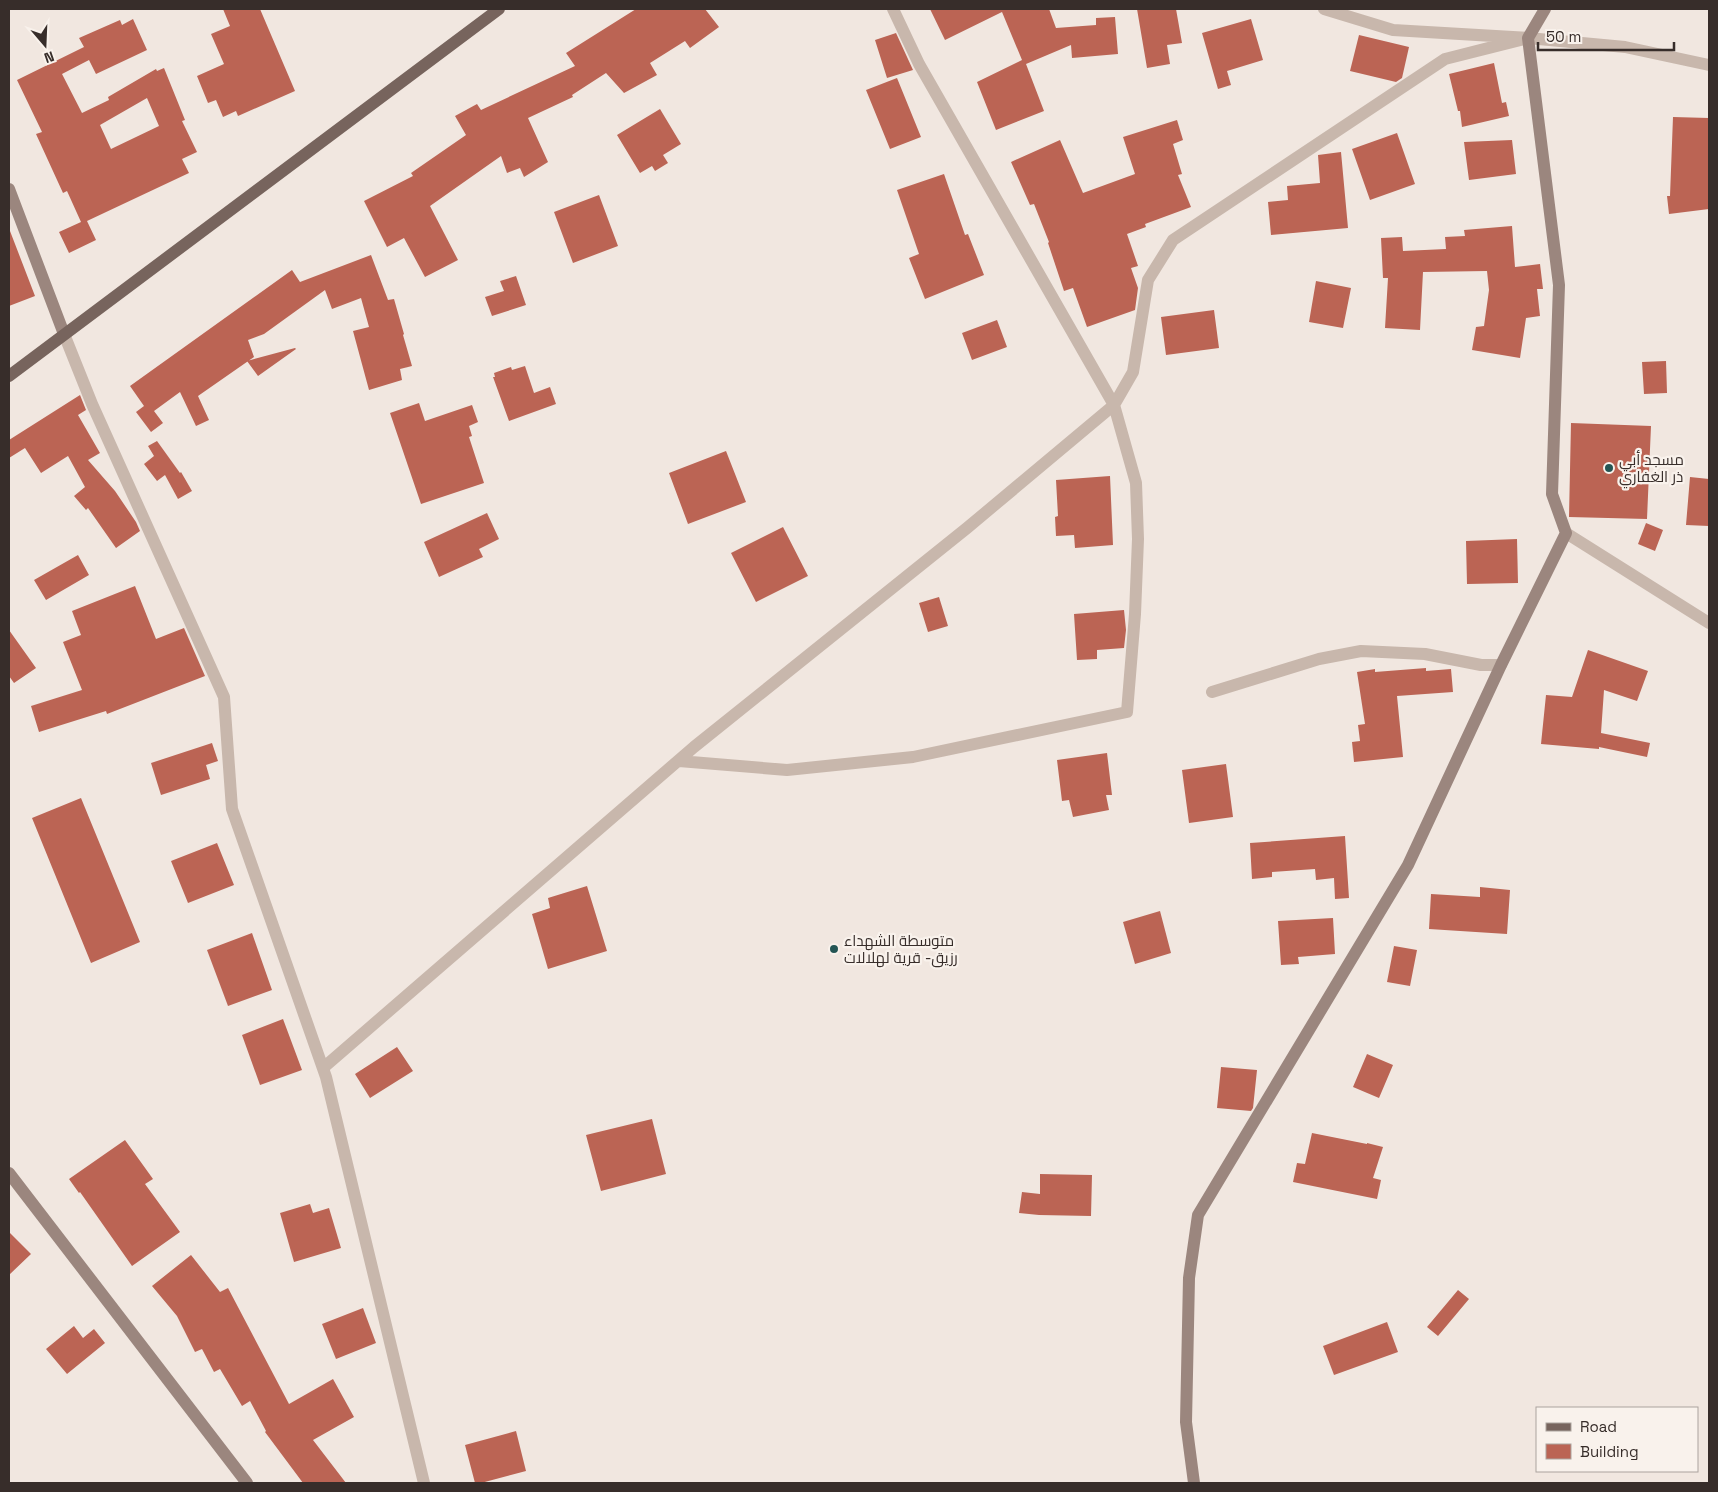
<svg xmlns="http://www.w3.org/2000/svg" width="1718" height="1492" font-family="'Space Grotesk',Cairo,sans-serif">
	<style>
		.building { fill: #bb6454; fill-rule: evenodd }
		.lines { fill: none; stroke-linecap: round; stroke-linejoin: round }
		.street { stroke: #c8b7ac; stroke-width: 12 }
		.secondary { stroke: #9b867e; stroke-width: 12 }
		.primary { stroke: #77645d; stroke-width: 12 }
		.poi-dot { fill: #245554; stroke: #f9f2ec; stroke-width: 2 }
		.labels { text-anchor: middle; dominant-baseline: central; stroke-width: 4.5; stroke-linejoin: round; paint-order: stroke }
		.poi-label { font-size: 15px; fill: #372d2a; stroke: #f9f2ec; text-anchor: start }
	</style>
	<rect width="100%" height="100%" fill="#f1e7e0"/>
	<path class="building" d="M223 9H260L295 91 238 116 236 111 223 117 216 100 208 103 197 76 224 64 211 34 230 26Z
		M636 9H705L719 27 690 48 685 41 650 63 657 75 624 93 606 73 572 95 573 97 528 118 548 162 524 177 520 168 507 173 501 156 430 206 458 260 425 277 404 238 387 247 364 201 413 176 411 173 466 135 455 116 477 104 481 110 575 66 566 53Z
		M930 9H1049L1056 28 1096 25V18L1115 17 1118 54 1072 58 1071 45 1026 64 1044 111 996 130 977 82 1022 60 1002 12 945 40Z
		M1137 9H1176L1182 43 1167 45 1170 64 1147 68Z
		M133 19 147 50 96 74 89 60 62 74 82 113 109 100 108 97 156 69 157 71 164 68 185 120 182 121 197 152 182 159 189 173 87 221 96 240 69 253 59 232 81 222 67 191 63 193 36 134 42 132 17 80 84 47 79 38 120 20 122 25ZM147 98 159 126 111 149 100 125Z
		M1251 19 1263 60 1227 71 1231 85 1218 89 1202 33Z
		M896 33 913 70 887 78 875 40Z
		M1359 35 1409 47 1402 78 1396 82 1350 71Z
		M1494 63 1502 103 1506 102 1509 116 1462 127 1460 111H1458L1449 74Z
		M897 78 921 137 890 149 866 90Z
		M660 109 681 144 663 155 668 163 655 171 652 166 640 173 617 135Z
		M1673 117 1709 118V209L1669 214 1667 196H1670Z
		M1177 120 1183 140 1173 144 1182 174 1178 175 1191 207 1145 224 1146 227 1127 234 1138 266 1131 268 1138 288 1135 310 1087 327 1073 288 1064 291 1048 243 1049 242 1034 204 1030 205 1011 162 1060 140 1083 193 1135 174 1123 137Z
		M1397 133 1415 184 1370 200 1352 149Z
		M1512 140 1516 174 1469 180 1464 142Z
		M1341 152 1348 228 1271 235 1268 202 1288 200 1287 186 1320 183 1318 155Z
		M944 174 965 235 968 234 984 275 925 299 909 258 919 254 897 190Z
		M599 195 618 246 573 263 554 212Z
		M1512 226 1515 267 1540 264 1543 289H1537L1540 316 1526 318 1520 358 1472 350 1476 327 1484 326 1489 290 1487 271 1423 272 1420 330 1385 328 1388 278H1383L1381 238 1402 237 1403 251 1446 249 1445 237 1465 236 1464 230Z
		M9 231H10L35 296 9 306Z
		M371 255 388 300 394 299 404 334 403 335 412 366 400 369 402 380 369 390 353 331 369 327 361 298 332 309 325 290 264 334 248 340 254 357 198 396 209 420 196 426 180 392 154 411 163 423 151 432 136 412 144 406 130 386 292 270 300 282Z
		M516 276 526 305 492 316 485 297 504 291 500 281Z
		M1316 281 1351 288 1343 328 1309 322Z
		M1214 310 1219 348 1166 355 1161 317Z
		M997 320 1007 347 972 360 962 333Z
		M295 348 296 349 258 376 247 361Z
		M1666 361 1667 393 1644 394 1642 362Z
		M525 366 534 393 550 387 556 404 509 421 493 377H495L494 373 511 367 512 370Z
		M80 395 86 410 78 415 100 453 88 460 115 491 136 522 140 531 116 548 88 508 86 510 74 496 85 487 68 456 41 473 25 448 9 458V440Z
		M419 403 425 421 472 405 478 422 469 426 472 436 469 437 484 483 421 504 390 413Z
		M1571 423 1651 426 1647 519 1569 517Z
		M157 441 180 473 181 472 192 491 178 499 165 475 157 481 144 464 154 456 148 446Z
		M726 451 746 502 688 524 669 473Z
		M1110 476 1113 545 1075 548 1074 535 1056 536 1055 517 1058 516 1056 480Z
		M1690 477 1709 479V526L1686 525Z
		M487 513 499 539 479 549 483 557 439 577 424 542Z
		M1646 523 1663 530 1655 551 1638 544Z
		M783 527 808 576 756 602 731 553Z
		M1517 539 1518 583 1467 584 1466 541Z
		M78 555 89 575 46 600 34 580Z
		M135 586 156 639 184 628 205 676 107 714 106 711 39 732 31 706 82 690 63 642 81 635 72 611Z
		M939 597 948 626 928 632 919 603Z
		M1124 610 1126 630 1124 648 1097 650V659L1077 660 1074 614Z
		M9 630 36 668 14 683 9 676Z
		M1588 650 1648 671 1637 701 1604 690 1601 733 1650 743 1647 757 1599 747V749L1541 744 1546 695 1572 697Z
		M1426 668V671L1451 669 1453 692 1397 696 1403 757 1354 762 1352 742 1360 741 1358 725 1365 724 1357 672 1375 669V672Z
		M212 743 218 761 206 765 210 779 161 795 151 763Z
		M1107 753 1112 795H1106L1109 810 1073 817 1069 800 1062 801 1057 760Z
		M1226 764 1233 817 1189 823 1182 770Z
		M81 798 140 942 91 963 32 818Z
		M1345 836 1349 898 1335 899 1334 878 1316 880 1315 869 1272 872V877L1252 879 1250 843Z
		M217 843 234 885 188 903 171 861Z
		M587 886 607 951 548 969 532 914 550 908 548 898Z
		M1480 887 1510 890 1507 934 1429 929 1431 894 1480 897Z
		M1160 911 1171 953 1135 964 1123 922Z
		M1333 918 1335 954 1298 957 1299 964 1281 965 1278 921Z
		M252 933 272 990 228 1006 207 950Z
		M1394 946 1417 950 1410 986 1387 982Z
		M283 1019 302 1070 260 1085 242 1035Z
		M397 1047 413 1071 370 1098 355 1074Z
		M1367 1054 1393 1065 1379 1098 1353 1087Z
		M1221 1067 1257 1070 1253 1108 1251 1111 1217 1108Z
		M652 1119 666 1174 601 1191 586 1135Z
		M1312 1133 1367 1144V1143L1383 1147 1373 1178 1381 1180 1377 1199 1293 1182 1297 1163 1305 1164Z
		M125 1140 153 1179 145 1184 180 1232 132 1266 80 1192 79 1193 69 1179Z
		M1040 1174 1092 1175 1091 1216 1039 1215 1019 1213 1022 1192 1040 1194Z
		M310 1204 313 1213 329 1208 341 1248 294 1262 280 1213Z
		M9 1232 31 1254 9 1275Z
		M191 1255 220 1292 228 1288 289 1404 333 1379 354 1417 313 1440 346 1483H303L265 1432 266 1431 250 1401 242 1406 220 1369 214 1372 202 1349 195 1352 177 1316 152 1286Z
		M1458 1290 1469 1299 1438 1336 1427 1327Z
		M363 1308 376 1343 336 1359 322 1324Z
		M1387 1322 1398 1352 1334 1375 1323 1346Z
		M74 1326 83 1338 94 1329 105 1343 67 1374 46 1349Z
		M516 1431 526 1471 481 1483H475L465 1445Z"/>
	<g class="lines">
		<path class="street" d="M1324 9 1393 30 1528 38 1625 47 1709 65
			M64 334 92 404 224 697 232 809 326 1077 424 1483
			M1566 533 1709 623
			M1212 692 1319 659 1361 651 1425 654 1481 665H1501
			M679 761 787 770 913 757 1127 712 1135 614 1138 539 1136 483 1114 405 919 64 893 9
			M323 1068 694 747 967 528 1114 405 1133 372 1148 280 1173 240 1445 59 1528 38"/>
		<path class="secondary" d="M9 189 64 334
			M9 1173 247 1483
			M1194 1483 1186 1422 1189 1278 1198 1215 1408 865 1501 665 1566 533 1552 494 1559 285 1528 38 1545 9"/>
		<path class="primary" d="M9 376 499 9"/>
	</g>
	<g class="poi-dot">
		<circle cx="1609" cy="468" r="5"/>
		<circle cx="834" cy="949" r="5"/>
	</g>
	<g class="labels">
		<g class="poi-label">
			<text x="1619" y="459">مسجد أبي<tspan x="1619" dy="17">ذر الغفاري</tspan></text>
			<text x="844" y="940">متوسطة الشهداء<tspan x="844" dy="17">رزيق- قرية لهلالات</tspan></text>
		</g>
	</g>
	<rect width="1718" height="1492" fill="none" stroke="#372d2a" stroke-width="20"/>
	<rect x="1536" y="1407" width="162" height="65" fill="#f9f2ec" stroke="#aba39e"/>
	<rect x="1546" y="1423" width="25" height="8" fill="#77645d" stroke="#aba39e"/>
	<text x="1580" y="1432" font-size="15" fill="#372d2a">Road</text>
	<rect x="1546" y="1444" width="25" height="15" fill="#bb6454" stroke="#aba39e"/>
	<text x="1580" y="1457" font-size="15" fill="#372d2a">Building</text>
	<g transform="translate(45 45) rotate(161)" stroke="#f9f2ec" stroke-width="4" paint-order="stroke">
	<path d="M0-4L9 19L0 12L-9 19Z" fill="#372d2a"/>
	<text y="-8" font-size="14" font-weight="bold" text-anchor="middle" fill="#372d2a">N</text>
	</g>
	<path d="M1538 42v8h136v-8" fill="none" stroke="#372d2a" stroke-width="2.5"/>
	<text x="1546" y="42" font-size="15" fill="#372d2a" stroke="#f9f2ec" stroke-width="4" paint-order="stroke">50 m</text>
</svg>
